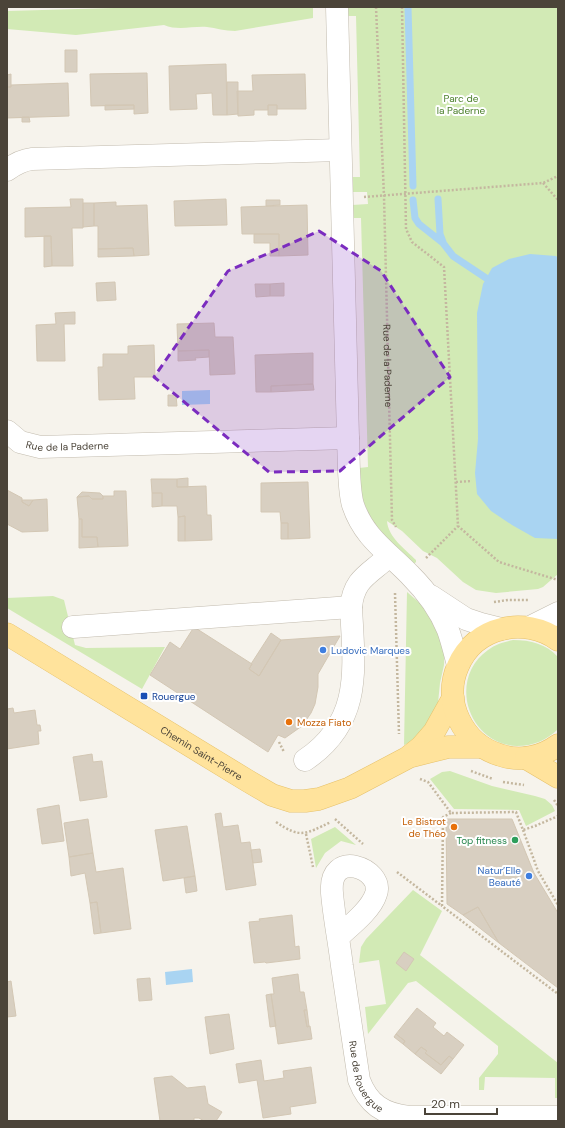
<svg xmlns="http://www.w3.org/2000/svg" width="565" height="1128" font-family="'DM Sans',sans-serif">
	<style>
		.green { fill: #d2eab5 }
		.water { fill: #a9d4f2 }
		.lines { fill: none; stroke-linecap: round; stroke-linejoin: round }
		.stream { stroke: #a9d4f2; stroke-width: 7 }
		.building { fill: #d8cfc1; stroke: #d3c7b4 }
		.minor-casing { stroke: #c2bbae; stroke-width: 23 }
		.major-casing { stroke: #e6c16a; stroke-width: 23 }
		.path { stroke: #c4b79f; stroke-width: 2.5; stroke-dasharray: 2 2; stroke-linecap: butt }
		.minor { stroke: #fff; stroke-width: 22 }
		.major { stroke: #ffe39c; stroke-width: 22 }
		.marked { fill: #7b2cbf; fill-opacity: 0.2; stroke: #7b2cbf; stroke-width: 3; stroke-dasharray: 8 5; stroke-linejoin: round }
		.shop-dot { fill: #3f7fe0; stroke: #fff; stroke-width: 1.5 }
		.transit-dot { fill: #1a4fb4; stroke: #fff; stroke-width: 1.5 }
		.food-dot { fill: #e8710a; stroke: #fff; stroke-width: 1.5 }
		.leisure-dot { fill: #2e9e5b; stroke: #fff; stroke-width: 1.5 }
		.labels { text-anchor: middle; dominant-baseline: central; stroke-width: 4; stroke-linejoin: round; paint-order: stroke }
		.park-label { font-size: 10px; fill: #4a7f2a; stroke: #fff }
		.street-label { font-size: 10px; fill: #4b4439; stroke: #fff }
		.shop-label { font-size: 10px; fill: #366cbe; stroke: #fff; text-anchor: start }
		.transit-label { font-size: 10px; fill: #164399; stroke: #fff; text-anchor: start }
		.food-label { font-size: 10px; fill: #c56008; stroke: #fff; text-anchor: start }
		.leisure-label { font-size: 10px; fill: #27864d; stroke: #fff; text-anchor: end }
	</style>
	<rect width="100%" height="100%" fill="#f6f3ec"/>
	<path class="green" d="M149 7H313V18L235 31C225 31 216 28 207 27 192 26 178 31 164 25L76 35 7 29V11Z
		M347 7H558V574L543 587 538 589 496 593 476 590 463 582 437 558 423 551 402 531 387 521C388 537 405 549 416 560V562L412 566 375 527 362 499 359 468 368 467 361 218H352V205L368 204 367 192H351V177H360L356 16H347Z
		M407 592 422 605 445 640 444 665 440 683 437 713 420 738 404 745Z
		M53 596 64 600 75 645 86 648 165 647 142 689 7 608V598Z
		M513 640C531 640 546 644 558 657V729C547 740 533 746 517 746 468 744 447 679 488 650 496 644 504 642 513 640Z
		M450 771 492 786 535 796 545 799 552 805 555 811 526 826 519 810 454 809 430 779 442 772Z
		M335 827 356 845 341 841 325 853 316 868 311 839Z
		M413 890 442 911 420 955 558 1063V1098H555V1078L485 1077 484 1090H479V1078L498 1054V1046L416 981 408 983 368 1034 365 1007 386 1004 379 960 359 963 361 947 366 939Z"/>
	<path class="water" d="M530 254 556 256 558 258V539L535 538 512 525 491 511 477 494 475 473 478 439 477 313 483 284 492 268 509 259Z
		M210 390V404L182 405V391Z
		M192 969 193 982 166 985 165 972Z"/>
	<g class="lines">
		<path class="stream" d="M408 7 413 186
			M438 199 440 234 443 242
			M413 200 415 218 419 224 443 243 453 256 486 278"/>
	</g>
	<path class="building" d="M65 50H77V72H65Z
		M226 64 227 115H213L212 93 196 94 197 109 170 110 169 66Z
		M147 73 148 113 134 114V105L91 106 90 74Z
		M11 74V87H7V75Z
		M305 74 306 109H277V105H268V110H254V115L238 116 237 91H253L252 75Z
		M227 82H238V114L227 115Z
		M68 83 69 116 7 118V87H11V85Z
		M105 105H134V109L105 110Z
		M268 105H277V115H268Z
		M22 117H29L30 122H22Z
		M70 199H83V228H72L73 266H52L51 236 25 237V208L71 207Z
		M226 199 227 225 175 226 174 201Z
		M266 200H280V205L266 206Z
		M116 202V206L147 205 149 255 134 256 133 248 98 249V226H94V203Z
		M83 203H94V226L83 227Z
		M307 205 308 255 279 256V234H242L241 207Z
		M254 234H279V256H270V243H254Z
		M44 236H51L52 266 44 267Z
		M133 248 134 256 98 257V249Z
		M115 282 116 300 97 301 96 283Z
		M284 283V296H270V284Z
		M255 284H270V296L256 297Z
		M75 312V324H64L65 361H37L36 325 56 324 55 313Z
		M214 323 215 337H233L235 374 210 375 209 350 178 351 177 324Z
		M154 345 155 377H134L135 399 99 400 98 367H103V354H128V346Z
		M209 350V357L195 358 196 360 178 361V351Z
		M313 353V384L271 386V392H256L255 355Z
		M313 384 314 390 271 392V386Z
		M168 395H176L177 406H168Z
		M188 478V487H177V479Z
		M151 479H177V487L206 486 207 515H211L212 540 185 541V516L178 517 177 506H162V493H152Z
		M308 482 310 538 288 539V523H281L280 512H261V483Z
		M7 490 22 498V502L29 506 33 500 47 499 48 531 22 532 7 524Z
		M114 491H126L128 546 98 547 97 537H82V519H79L77 497 89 496 92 499H103V496H114Z
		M82 492 100 493 103 496V499H92L89 496 77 497Z
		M152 493H162V506L152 507Z
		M22 500H33L29 506 22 502Z
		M185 516V541H178V517Z
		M79 519H82V537H97L98 547 79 548Z
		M281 523H288V539H281Z
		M194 627 252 664 249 669 259 676 281 640 340 636 318 674V687L315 704 311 713 302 726 285 738 278 735 268 752 150 675 170 642 180 649Z
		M271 633 281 640 259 676 249 669 252 664H251Z
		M13 708 14 713 35 710 37 725H40L41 731H38L39 744 7 749V709Z
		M92 754 93 762 102 761 107 797 80 801 73 757Z
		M59 805 64 841 42 844 37 809Z
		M221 813 223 827 238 825 241 843 250 842 256 885 226 890 215 814Z
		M88 819 93 853 69 857 64 823Z
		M446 819H512L534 873 558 913V988L499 943 478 907 463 915 447 904Z
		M187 826 195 876 163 881 155 830Z
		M260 849 262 862 253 863 251 850Z
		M93 853 96 872 123 868 131 929 101 933 97 902 90 903 85 873 71 876 69 857Z
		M195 876 197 891 186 893 184 878Z
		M97 902 101 933 94 934 90 903Z
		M478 907 499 943 463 915Z
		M292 915 295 947 299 946 300 959 266 963 265 962 254 963 249 922 260 921 259 919Z
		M404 952 414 959 406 971 396 963Z
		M298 974 300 992H304L307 1010H304L307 1027 310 1026 312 1039 278 1044 271 994H274L272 978Z
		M150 978 152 1000 139 1001 137 979Z
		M11 981 16 1016 7 1017V982Z
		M271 994 276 1026 270 1027 266 995Z
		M417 1008 436 1023 433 1027 444 1036 447 1032 464 1045 453 1059 449 1056 441 1065 425 1053 427 1051 421 1047 415 1054 403 1044 405 1041 396 1034Z
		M304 1010H307L309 1026 307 1027Z
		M229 1014 234 1049 210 1054 205 1017Z
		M396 1034 405 1041 403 1044 394 1037Z
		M421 1047 427 1051 425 1053 441 1065 449 1056 453 1059 441 1074 415 1054Z
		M261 1060 264 1081 284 1078 283 1071 311 1067 316 1103 290 1107 291 1114 263 1118 257 1080 239 1083 236 1064Z
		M172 1076 187 1088 205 1086 208 1104 222 1112 216 1121H204L199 1118H194V1121H160L154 1078Z"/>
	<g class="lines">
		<defs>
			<g id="minor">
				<path d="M337 7 348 438C349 457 348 489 353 505 364 538 388 552 410 575 425 590 440 610 448 630 452 641 455 654 458 665"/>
				<path d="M7 170C15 164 22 160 32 159L340 150"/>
				<path id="s2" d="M7 431 20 442 40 447 348 438"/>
				<path d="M431 596 466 619 481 624 501 629"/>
				<path d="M73 627 351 607"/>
				<path d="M530 627 558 613"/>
				<path d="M305 760C363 721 354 668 351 607 354 578 369 575 389 556"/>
				<path id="s3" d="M338 937C350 926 371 910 376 894 385 869 328 847 332 893 334 917 339 941 342 966 348 1004 353 1042 359 1080 368 1104 383 1114 409 1117H558"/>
			</g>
			<g id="major">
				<path id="s4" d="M7 634 248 781 272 795 291 801H305L319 799 350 788 407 758 421 747 434 732 453 698"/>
				<path d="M558 640C525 616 475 626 458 666 442 702 463 744 500 755 520 762 542 757 558 745"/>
				<path d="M412 756 448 747H482"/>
				<path d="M526 758 558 777"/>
			</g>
		</defs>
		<use href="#minor" class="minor-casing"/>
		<use href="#major" class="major-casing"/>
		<g class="path">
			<path id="s1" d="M376 7 384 196 392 520 396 527"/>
			<path d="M402 7 406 229 412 242 444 267 458 526 499 562 558 580"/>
			<path d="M543 183 558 200"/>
			<path d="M364 197 543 183 558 176"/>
			<path d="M456 482 472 481"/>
			<path d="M426 558 458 526"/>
			<path d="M395 593 399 734"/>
			<path d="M494 602 508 600H529"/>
			<path d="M279 742 284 752"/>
			<path d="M471 771 493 779"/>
			<path d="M420 779 428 782 451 813 516 812 523 830 535 826 558 816"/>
			<path d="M503 782 524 785"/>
			<path d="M554 800 558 806"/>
			<path d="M451 813 443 817 442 906 558 994"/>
			<path d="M335 819 363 844"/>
			<path d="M276 822C301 839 305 834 331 822"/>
			<path d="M523 830 538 871 558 905"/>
			<path d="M306 834 313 867"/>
			<path d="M397 872 442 906"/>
		</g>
		<use href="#minor" class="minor"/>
		<use href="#major" class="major"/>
	</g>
	<path class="marked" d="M319 231 381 271 450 377 340 471 269 472 154 377 228 271Z"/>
	<g class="shop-dot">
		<circle cx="323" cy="650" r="4"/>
		<circle cx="529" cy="876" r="4"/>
	</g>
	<rect class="transit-dot" x="140" y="692" width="8" height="8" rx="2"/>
	<g class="food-dot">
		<circle cx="289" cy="722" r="4"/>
		<circle cx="454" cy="827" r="4"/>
	</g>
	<circle class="leisure-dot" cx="515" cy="840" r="4"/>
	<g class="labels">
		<g class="park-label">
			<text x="461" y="98">Parc de<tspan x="461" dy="12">la Paderne</tspan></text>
		</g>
		<g class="street-label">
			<text stroke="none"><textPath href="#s1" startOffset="359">Rue de la Paderne</textPath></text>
			<text stroke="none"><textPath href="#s2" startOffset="65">Rue de la Paderne</textPath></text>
			<text stroke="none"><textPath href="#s4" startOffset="228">Chemin Saint-Pierre</textPath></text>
			<text stroke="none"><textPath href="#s3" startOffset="327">Rue de Rouergue</textPath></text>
		</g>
		<g class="shop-label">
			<text x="331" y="650">Ludovic Marques</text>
			<text x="521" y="870" text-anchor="end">Natur’Elle<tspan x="521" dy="12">Beauté</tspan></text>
		</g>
		<g class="transit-label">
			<text x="152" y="696">Rouergue</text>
		</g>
		<g class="food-label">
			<text x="297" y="722">Mozza Fiato</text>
			<text x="446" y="821" text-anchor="end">Le Bistrot<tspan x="446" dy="12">de Théo</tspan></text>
		</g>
		<g class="leisure-label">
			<text x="507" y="840">Top fitness</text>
		</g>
	</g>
	<rect width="565" height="1128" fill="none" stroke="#4b4439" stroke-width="16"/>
	<path d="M425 1108v6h72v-6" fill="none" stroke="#4b4439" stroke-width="2"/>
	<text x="431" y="1108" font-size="12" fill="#4b4439" stroke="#ffffff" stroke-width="3" paint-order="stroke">20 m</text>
</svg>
